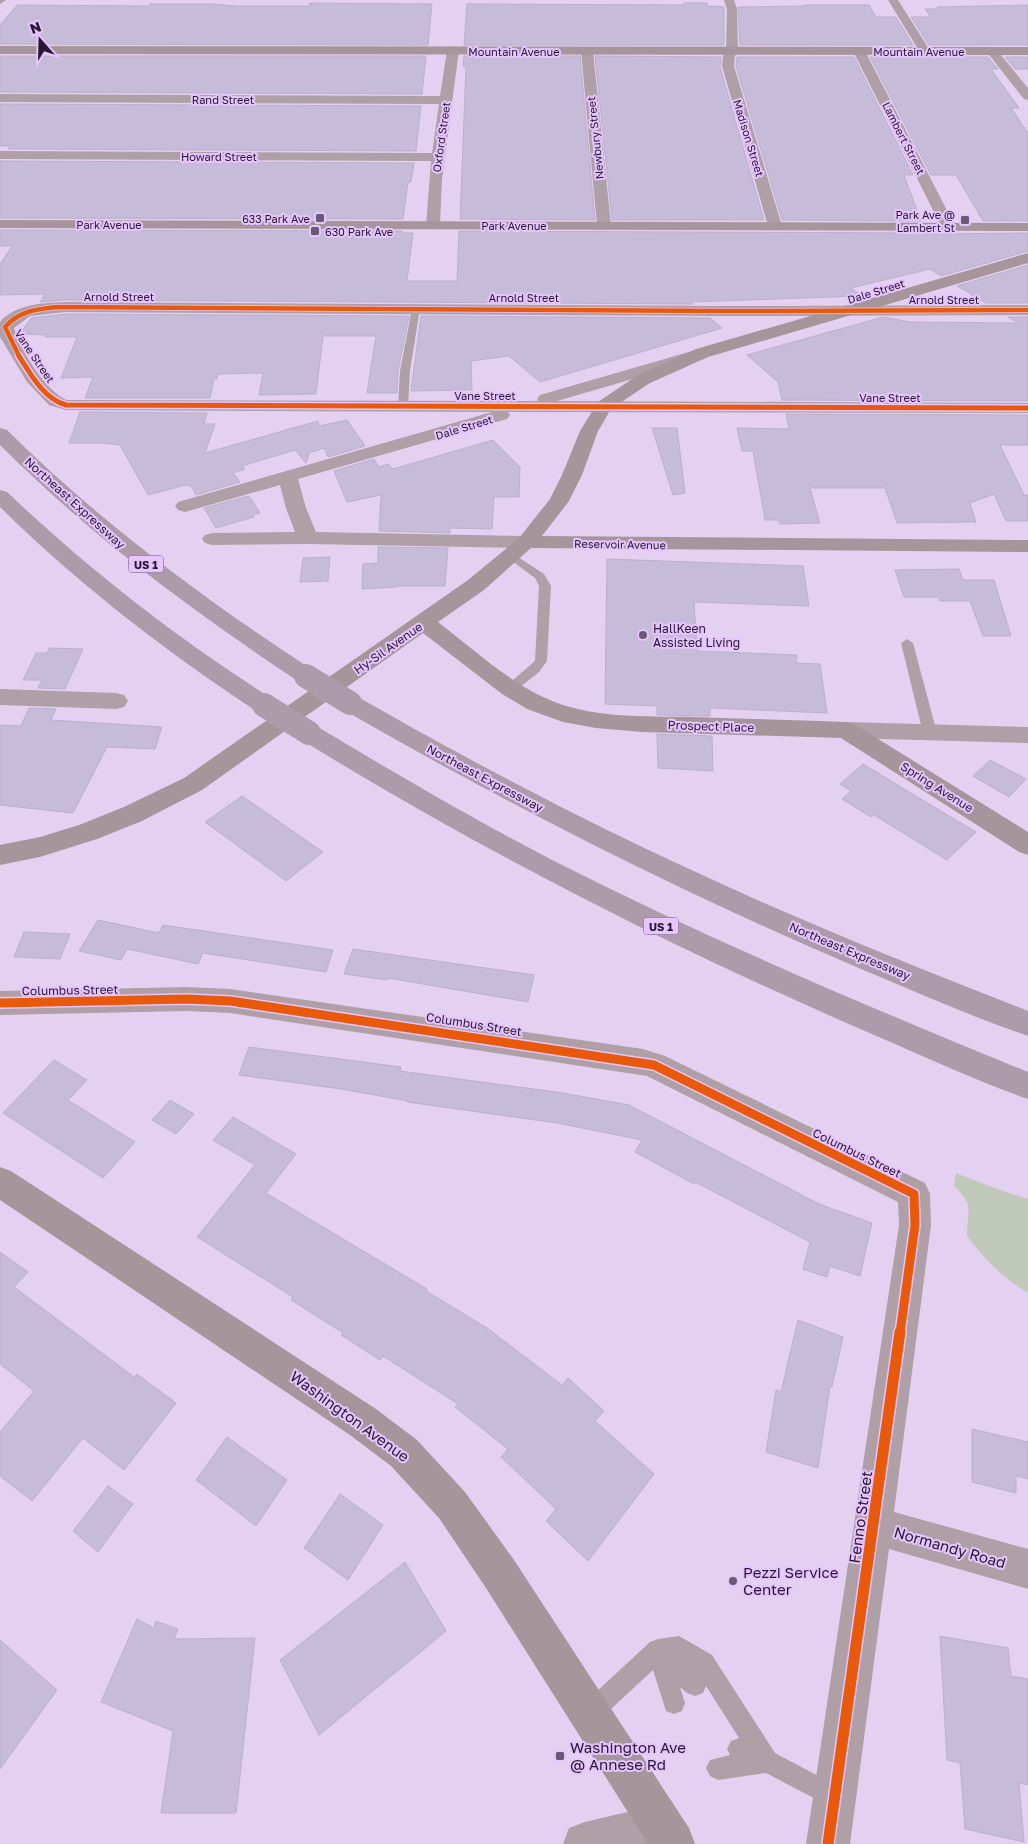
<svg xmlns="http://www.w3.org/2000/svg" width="1028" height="1844" font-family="'Golos Text',sans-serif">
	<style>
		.green { fill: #c1c9ba }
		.building { fill: #c6bbd8; stroke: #bbafcc }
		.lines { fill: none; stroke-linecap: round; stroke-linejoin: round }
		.lane { fill: #aea0a6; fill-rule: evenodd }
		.street { fill: #aea0a6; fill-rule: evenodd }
		.secondary { fill: #a6969c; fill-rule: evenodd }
		.highway { fill: #ae9baa; fill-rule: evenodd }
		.highway-bridge { stroke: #ae9baa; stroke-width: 24 }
		.cycleway-far3-casing { stroke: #e6c4fe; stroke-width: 6 }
		.cycleway-far2-casing { stroke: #e6c4fe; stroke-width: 8 }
		.cycleway-far1-casing { stroke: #e6c4fe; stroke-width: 12 }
		.cycleway-casing { stroke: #e6c4fe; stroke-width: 14 }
		.cycleway-far3 { stroke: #e8590c; stroke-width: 4.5 }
		.cycleway-far2 { stroke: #e8590c; stroke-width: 5 }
		.cycleway-far1 { stroke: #e8590c; stroke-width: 9 }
		.cycleway { stroke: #e8590c; stroke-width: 11 }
		.poi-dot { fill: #6a5975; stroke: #e6c4fe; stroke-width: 2 }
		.labels { text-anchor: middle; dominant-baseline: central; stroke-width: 4; stroke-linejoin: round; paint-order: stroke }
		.far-street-label { font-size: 11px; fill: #281832; stroke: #e6c4fe }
		.far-poi-label { font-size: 11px; fill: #281832; stroke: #e6c4fe; text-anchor: end }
		.shield { fill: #e6c4fe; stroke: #614c6f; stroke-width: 1 }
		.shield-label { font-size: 11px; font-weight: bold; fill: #281832 }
		.street-label { font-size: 12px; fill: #281832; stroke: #e6c4fe }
		.poi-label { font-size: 12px; fill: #281832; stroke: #e6c4fe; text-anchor: start }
		.near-street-label { font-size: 15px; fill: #281832; stroke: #e6c4fe }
		.near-poi-label { font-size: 15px; fill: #281832; stroke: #e6c4fe; text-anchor: start }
	</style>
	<rect width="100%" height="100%" fill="#e4d1f1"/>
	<path class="green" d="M956 1173 997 1189 1028 1199V1293C1003 1278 984 1259 967 1236 967 1211 975 1205 954 1186Z"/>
	<path class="building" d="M310 3 432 4 428 45 0 44V25L17 5 148 6 150 4H213L235 6H309Z
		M684 3H707L708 6 724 7V45H464L467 4 684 5Z
		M804 5H869L876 17H896L913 45H740L738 7 805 6Z
		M1028 5V45H929L911 17H931L925 9H938L937 7Z
		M0 56H426L422 94 0 92Z
		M464 56H580L595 220 460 219 466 67 463 66Z
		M595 56 721 57 720 67 764 220H612Z
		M737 57H854L913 175H904L921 221 782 220 736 66Z
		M870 57H988L998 69H991L1019 108H1011L1028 133V221H983L956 175H931Z
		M1005 57H1028V69H1015Z
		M0 104 421 106 416 151 8 149 11 146H0Z
		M0 161 414 163 411 182H408L403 219 0 218Z
		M0 230 402 231V233H413L407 281H457L459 231 925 233 926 234 1028 233V251L941 276 930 269 851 288 862 296 691 302 693 304 65 300 40 302 45 294 0 295V264L12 246H0Z
		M1028 265V303H986L957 286Z
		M65 314 409 316 398 371 397 393H367L376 336H323L316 394 259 395 263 373 218 374 217 379H214L210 398H85L93 377 61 378 77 337H45L46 335 20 334 31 318Z
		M421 316 710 318 722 328 540 382 509 356 471 361 472 390 411 391Z
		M883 317 911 322 1018 323 1008 317H1028V401L782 400 778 382 747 355Z
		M80 412 207 413 204 424H215L205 453 318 421 319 426 347 420 365 446 328 457 324 448 309 453 306 463 295 450 242 466 245 469 233 473 240 482 196 495 191 486 186 485 148 495 120 445 103 443H69Z
		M786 414 1028 415V445H1000L1024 495H1028V521H1006L994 494 970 503 976 522 897 523 885 488H810L820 523 780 524 779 520H765L753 451H742L737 428 789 429Z
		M652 428H677L685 493 673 495Z
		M493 440 520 467 519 497H494L492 529 450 528V533L379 531 381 495 347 502 334 471 374 459 379 467 388 464 393 469Z
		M249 496 260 513 253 515 254 517 216 528 204 508Z
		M378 547 448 548 445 586H396V587L362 589 363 564 378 563Z
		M330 557 328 581 300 582 303 558Z
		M607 559 803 566 809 606 694 602 697 651 797 655 796 663 820 664 827 713 710 708V716L657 715V706L605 704Z
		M959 569 963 580H994L1011 636H983L970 601H940L939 597H904L895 570Z
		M49 648 83 649 65 689 38 688 42 680H23L36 653H47Z
		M29 708 56 709 51 720 162 727 155 749 107 747 73 813 0 805V725L21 726Z
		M657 734 712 736 713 771 658 768Z
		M990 760 1026 779 1009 797 973 776Z
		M863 764 929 804 976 832 947 860 874 815 871 817 842 799 851 791 840 784Z
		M242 796 323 852 286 881 205 822Z
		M98 920 159 933 163 925 333 950 326 972 203 953 198 964 127 949 121 960 79 951Z
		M24 932 70 934 60 959 14 957Z
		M353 949 534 975 528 1002 388 978 387 980 344 974Z
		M249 1047 401 1067 400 1071 563 1093 629 1105 819 1204 872 1223 860 1276 830 1266 827 1277 803 1269 810 1242 695 1182 694 1184 635 1152 642 1140 557 1123 407 1102 408 1101 341 1089 239 1075Z
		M54 1060 87 1080 68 1100 135 1142 103 1178 3 1113Z
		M170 1100 194 1114 176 1134 152 1120Z
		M233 1117 296 1154 266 1193 427 1289 426 1291 487 1328 562 1385 568 1378 604 1411 595 1421 654 1474 588 1561 546 1521 556 1509 501 1457 508 1449 455 1407 458 1404 383 1356 380 1360 341 1335 343 1333 291 1300 293 1297 197 1237 255 1165 213 1140Z
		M0 1252 28 1272 14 1287 134 1377 137 1374 176 1403 124 1470 83 1438 32 1501 0 1476V1432L34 1391 0 1364Z
		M798 1320 843 1337 832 1387 830 1386 818 1468 766 1452 776 1390 781 1392Z
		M972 1429 1028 1442V1479L1016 1476V1493L972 1482Z
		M227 1437 287 1480 256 1526 196 1480Z
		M108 1486 133 1504 98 1552 73 1531Z
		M340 1494 383 1525 348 1580 304 1548Z
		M405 1562 446 1631 319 1735 280 1660Z
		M137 1619 154 1628 156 1621 178 1629 174 1639 255 1638 236 1813H161L173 1731 101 1702Z
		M940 1636 1008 1648 1011 1676 1028 1679V1785L1019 1783 1024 1842 965 1829 960 1763 947 1760Z
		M0 1640 57 1690 0 1769Z"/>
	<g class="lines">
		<path class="lane" d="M416 305 420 308 410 371 408 406 403 409 398 406 400 371 412 308Z
			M512 553 544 574 551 586 547 661 539 672 514 692 510 693 504 689 506 686 535 661 539 586 535 578 508 558 506 556 508 554Z
			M907 639 913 643 937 733 935 736H925L923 733 901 643Z
			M679 1636 712 1655 775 1753 841 1788 845 1796 841 1804 833 1808 825 1804 766 1773 718 1780 710 1776 706 1768 710 1760 730 1755 727 1749 731 1741 739 1738 706 1686 703 1693 695 1696 687 1693 680 1687 685 1703 682 1711 674 1714 666 1711 653 1670 598 1721 590 1724 582 1721 579 1713 582 1705 650 1642 658 1639Z"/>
		<path class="street" d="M0 0H6L0 4Z
			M724 0H734L737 9 738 51 735 56 734 66 782 226 780 229H770L768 226 722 66 723 56 726 51 727 9Z
			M888 0H898L931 52 929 54H921Z
			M453 46 459 50 442 179 440 225 438 228H428L426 225 431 161 0 159V151L432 153 439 104 0 102V94L440 96 447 50Z
			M587 47 593 51 611 225 609 228H599L597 225 581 51Z
			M859 47 865 51 955 226 953 229H943L941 226 853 51Z
			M992 47 996 49 1028 88V100L1024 99 986 51Z
			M65 302 728 306 1028 305V315L728 316 65 312 30 316 14 328C20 349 45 391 67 400L538 401 537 399 540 395 699 349 705 350 708 354 705 358 557 401 1028 403V413L508 412 510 415 507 419 298 479 306 508 316 532 526 536 533 538 536 542 533 546 526 548 308 544 212 545 205 543 202 539 205 535 212 533 295 532 286 508 280 485 185 512 178 510 175 506 178 502 492 412 66 410 49 405 27 382 0 337V322C16 304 42 303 65 302Z
			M0 689 116 693 124 695 128 701 124 707 116 709 0 705Z
			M846 722 1028 727V743L846 738 838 736 834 730 838 724Z
			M187 987 230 989 643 1049 665 1056 925 1183 930 1194 931 1225 894 1512 1028 1549V1589L889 1549 850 1844H806L899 1225 898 1202 647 1076 230 1013 187 1011 0 1015V991Z
			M661 1804 677 1810 683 1826 677 1842 671 1844H563L569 1828 585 1822Z"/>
		<path class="secondary" d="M0 46 1028 47V55L0 54Z
			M0 220 1028 223V231L0 228Z
			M1028 253V263L708 357 650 383 611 409 598 431 582 475 569 501 542 536 1028 540V552L531 548 484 590 438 622C472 648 505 679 543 697 589 719 644 716 694 717 744 719 795 720 846 722L854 724 1028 832V855L1019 852 841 738 642 732 596 728 563 722 527 709 502 694 423 633 202 790 142 821 97 839 40 857 0 865V845L40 837 79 825 124 807 184 778 468 580 519 538 550 499 562 475 580 431 598 402 638 375 696 349Z
			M0 1167 11 1171 376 1409 417 1440 465 1492 514 1560 689 1828 695 1844H648L486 1588 439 1518 391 1466 350 1435 0 1200Z"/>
		<path class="highway" d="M0 428 7 430C100 522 204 599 314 671L318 676 314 681 306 684 298 681C192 611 90 535 0 445Z
			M0 490 7 492C89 570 177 638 272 699L276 705 272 711 264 713 256 711C164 650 78 584 0 507Z
			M350 695 358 697C473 763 590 824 711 879 815 927 921 969 1028 1011V1036C972 1017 916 992 861 969 682 893 510 806 342 709L338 703 342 697Z
			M309 725 318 727C396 774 475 820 556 862 710 940 869 1007 1028 1072V1099C968 1078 910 1050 851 1025 661 942 477 848 300 739L297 733 300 727Z"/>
		<path class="highway-bridge" d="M306 676 350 703
			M264 705 309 733"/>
		<defs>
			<path id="cycleway-far3" d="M20 358 5 327C19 311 37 309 57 307L728 311 1028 310"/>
			<path id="cycleway-far2" d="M19 356C31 375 44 399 66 405L1028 408"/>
			<path id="cycleway-far1" d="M0 1003 187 999 230 1001 654 1065 914 1194 915 1225 900 1333"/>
			<path id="cycleway" d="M828 1844 900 1332"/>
		</defs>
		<use href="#cycleway-far3" class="cycleway-far3-casing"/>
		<use href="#cycleway-far2" class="cycleway-far2-casing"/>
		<use href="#cycleway-far1" class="cycleway-far1-casing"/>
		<use href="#cycleway" class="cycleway-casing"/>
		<use href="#cycleway-far3" class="cycleway-far3"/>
		<use href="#cycleway-far2" class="cycleway-far2"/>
		<use href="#cycleway-far1" class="cycleway-far1"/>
		<use href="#cycleway" class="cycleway"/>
	</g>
	<g class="poi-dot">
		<rect x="315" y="213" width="10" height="10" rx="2.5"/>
		<rect x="960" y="215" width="10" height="10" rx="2.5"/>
		<rect x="310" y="226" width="10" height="10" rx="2.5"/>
		<circle cx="643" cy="635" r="5"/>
		<circle cx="733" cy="1581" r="5"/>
		<rect x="555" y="1751" width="10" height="10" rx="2.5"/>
	</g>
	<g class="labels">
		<g class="far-street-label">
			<text x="514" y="51">Mountain Avenue</text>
			<text x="919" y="51">Mountain Avenue</text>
			<text x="223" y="99">Rand Street</text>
			<text transform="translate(441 137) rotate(-82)">Oxford Street</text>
			<text transform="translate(595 138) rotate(-96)">Newbury Street</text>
			<text transform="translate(749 138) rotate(73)">Madison Street</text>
			<text transform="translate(904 138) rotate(63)">Lambert Street</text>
			<text x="219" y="156">Howard Street</text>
			<text x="109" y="224">Park Avenue</text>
			<text x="514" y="225">Park Avenue</text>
			<text transform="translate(876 291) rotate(-17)">Dale Street</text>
			<text x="119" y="296">Arnold Street</text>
			<text x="524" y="297">Arnold Street</text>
			<text x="944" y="299">Arnold Street</text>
			<text transform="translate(35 356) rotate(56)">Vane Street</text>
			<text x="485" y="395">Vane Street</text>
			<text x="890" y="397">Vane Street</text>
			<text transform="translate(464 427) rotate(-17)">Dale Street</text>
			<text transform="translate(620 544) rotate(1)">Reservoir Avenue</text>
		</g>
		<g class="far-poi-label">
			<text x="955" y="214">Park Ave @<tspan x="955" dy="13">Lambert St</tspan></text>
			<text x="310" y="218">633 Park Ave</text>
			<text x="325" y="231" text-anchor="start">630 Park Ave</text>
		</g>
		<g class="shield">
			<rect x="128.5" y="555.5" width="35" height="17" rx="4"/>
			<rect x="643.5" y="917.5" width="35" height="17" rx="4"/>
		</g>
		<g class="shield-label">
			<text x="146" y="564">US 1</text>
			<text x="661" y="926">US 1</text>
		</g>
		<g class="street-label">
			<text transform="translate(75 503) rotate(42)">Northeast Expressway</text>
			<text transform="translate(388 648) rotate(-35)">Hy-Sil Avenue</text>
			<text transform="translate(711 726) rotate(2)">Prospect Place</text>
			<text transform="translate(485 778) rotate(28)">Northeast Expressway</text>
			<text transform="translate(937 787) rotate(32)">Spring Avenue</text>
			<text transform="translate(850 951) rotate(23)">Northeast Expressway</text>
			<text transform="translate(70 990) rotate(-1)">Columbus Street</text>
			<text transform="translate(474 1024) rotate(9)">Columbus Street</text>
			<text transform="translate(857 1153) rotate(26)">Columbus Street</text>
		</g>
		<g class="poi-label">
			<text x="653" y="628">HallKeen<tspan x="653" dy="14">Assisted Living</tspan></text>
		</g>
		<g class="near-street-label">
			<text transform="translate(350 1416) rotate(36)">Washington Avenue</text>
			<text transform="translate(860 1517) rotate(-82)">Fenno Street</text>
			<text transform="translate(950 1547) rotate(16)">Normandy Road</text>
		</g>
		<g class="near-poi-label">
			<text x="743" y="1572">Pezzi Service<tspan x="743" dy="17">Center</tspan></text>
			<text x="570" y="1747">Washington Ave<tspan x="570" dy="17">@ Annese Rd</tspan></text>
		</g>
	</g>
	<g transform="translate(40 40) rotate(340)" stroke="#e6c4fe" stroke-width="4" paint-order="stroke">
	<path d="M0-4L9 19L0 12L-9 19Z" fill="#281832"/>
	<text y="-8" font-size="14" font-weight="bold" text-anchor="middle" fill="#281832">N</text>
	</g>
</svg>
